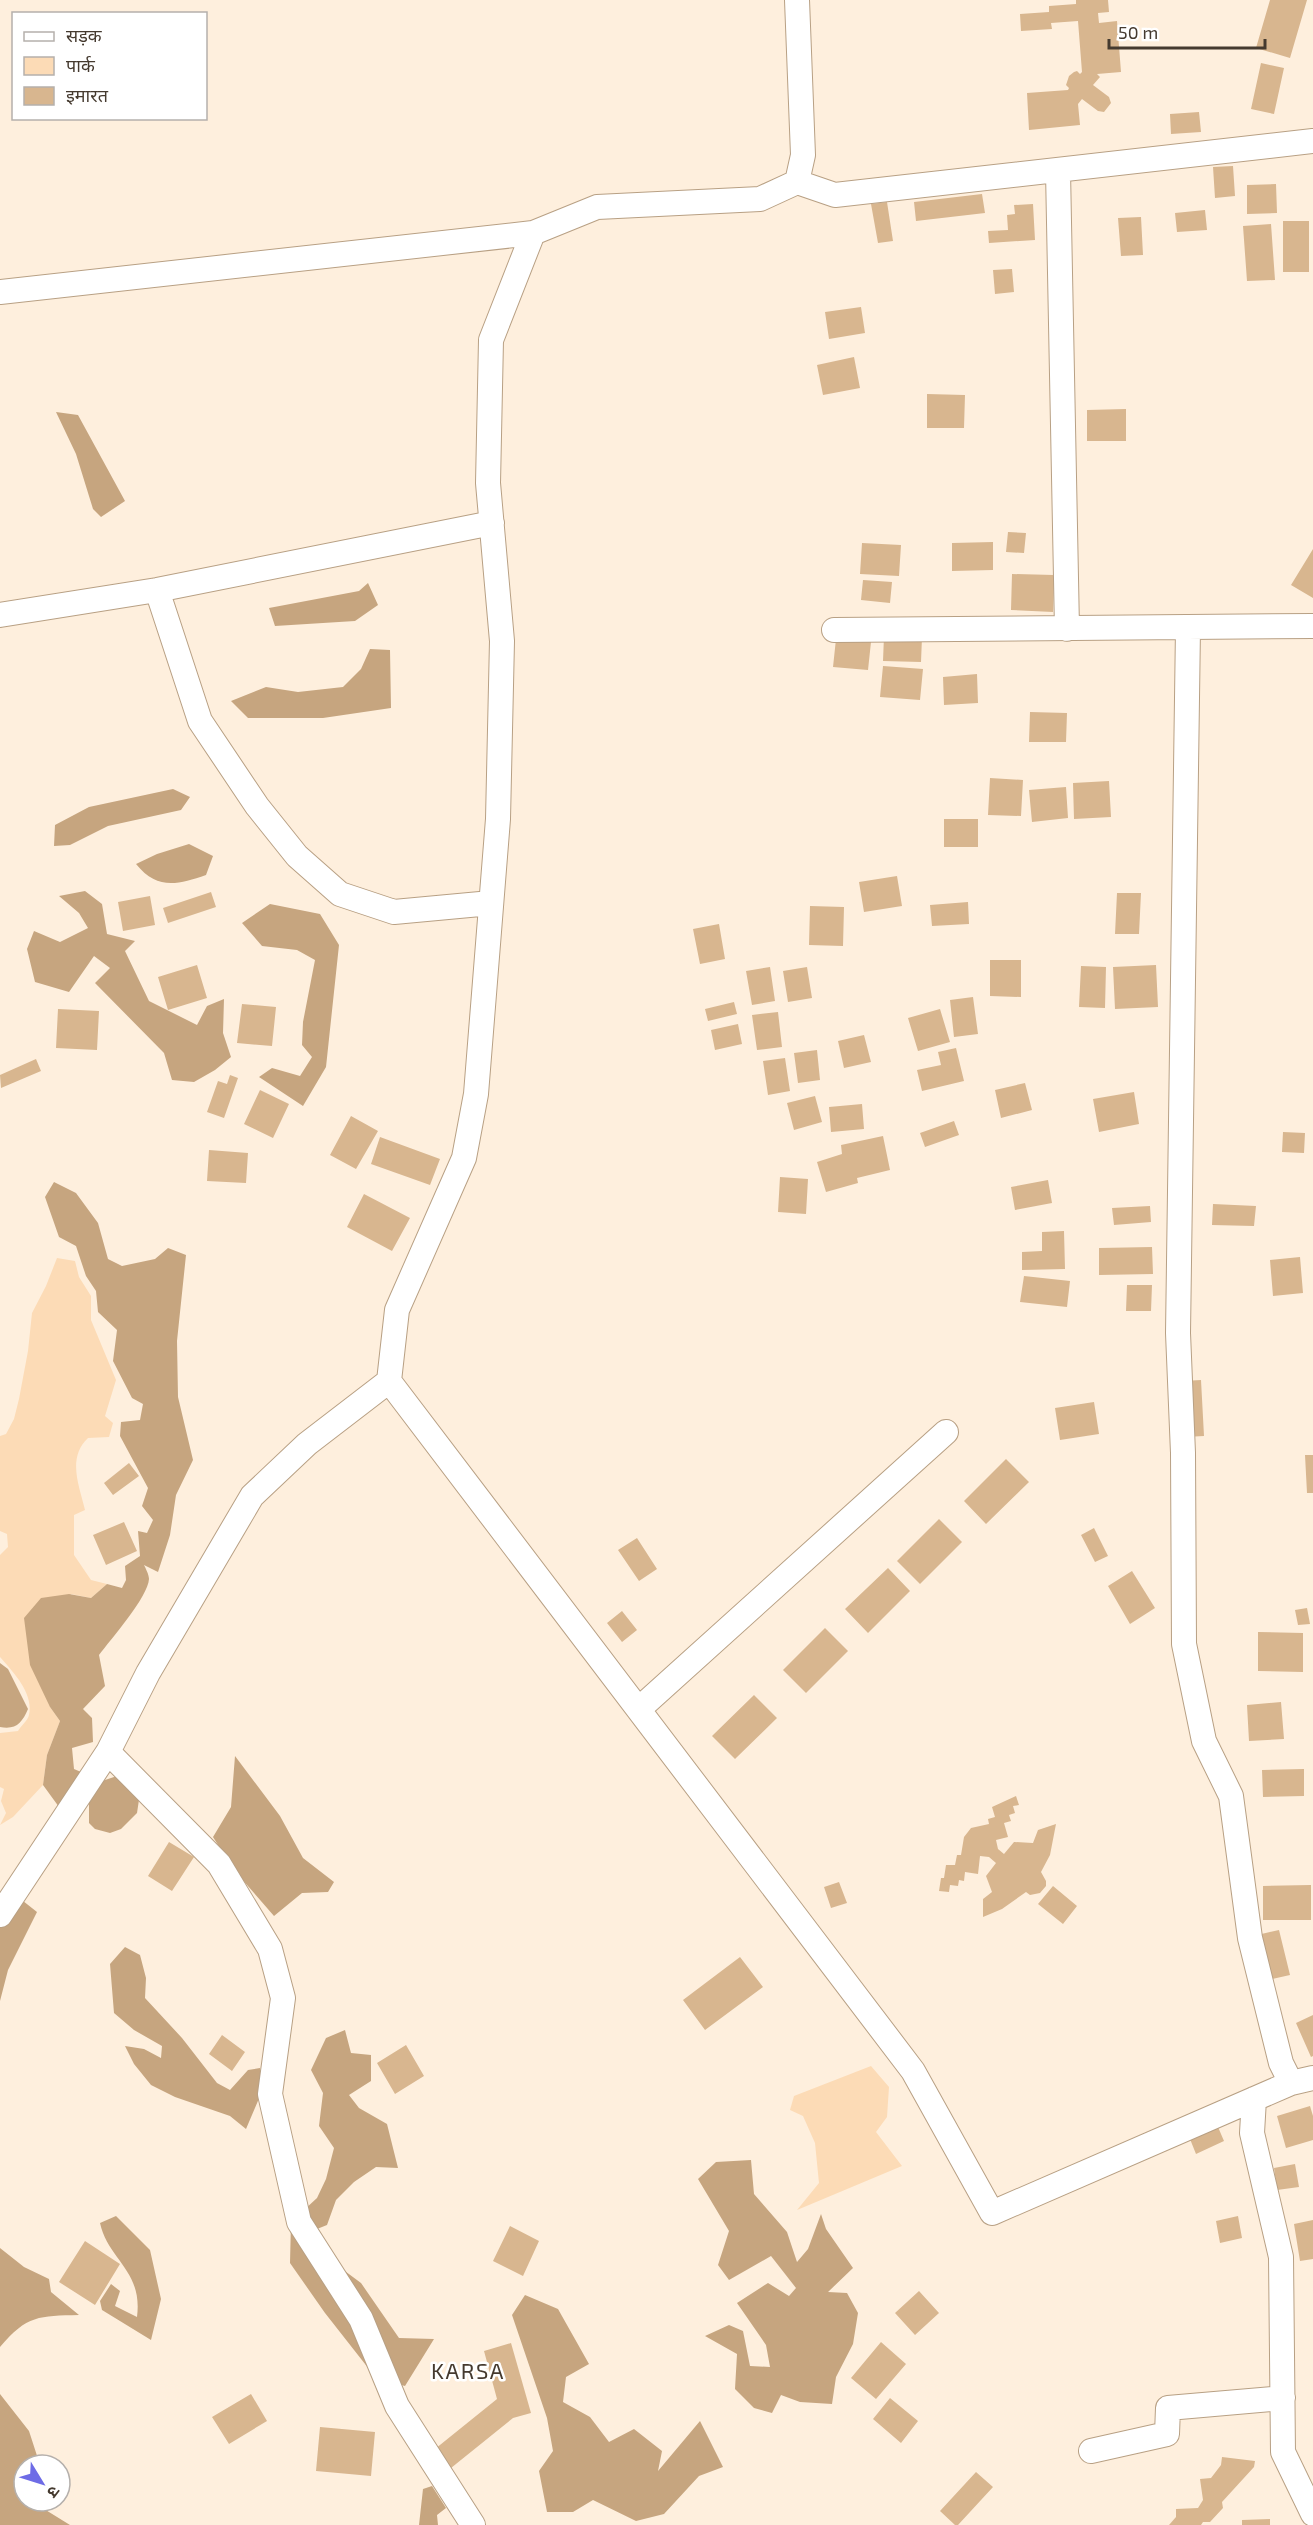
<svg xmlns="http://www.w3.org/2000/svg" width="1313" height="2525" font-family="'Exo 2','Noto Sans Devanagari',sans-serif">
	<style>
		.green { fill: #fcdbb6 }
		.forest { fill: #c6a57f }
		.building { fill: #d8b68f }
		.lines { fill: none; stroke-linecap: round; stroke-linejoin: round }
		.minor-casing { stroke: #b8a084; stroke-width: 26 }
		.minor { stroke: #fff; stroke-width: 24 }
		.labels { text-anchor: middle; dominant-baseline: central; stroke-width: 5; stroke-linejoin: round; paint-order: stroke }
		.quarter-label { font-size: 22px; letter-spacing: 1.5px; fill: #453a2f; stroke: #fff }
	</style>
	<rect width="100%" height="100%" fill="#feefdd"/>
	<path class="green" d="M57 1258 75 1261 79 1277 91 1296V1320L116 1380 105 1416 113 1423 109 1437 88 1438C67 1458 79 1485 85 1510L74 1515V1555L91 1580 107 1584 91 1598 71 1594 50 1707 60 1721 47 1755 43 1785 13 1817 0 1825 6 1813 1 1801 4 1789 0 1787V1733L18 1731C21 1726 28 1720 29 1715 34 1693 13 1672 0 1657V1555L8 1547 7 1534 0 1531V1436L6 1434 14 1419 19 1399 28 1351 32 1313 46 1286Z
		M871 2066 889 2087 887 2117 876 2132 902 2166 797 2210 819 2183 815 2143 803 2116 790 2110 794 2096Z"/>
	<path class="forest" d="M56 412 78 415 125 501 101 517 93 509 76 454Z
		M368 583 378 605 355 621 275 626 269 608 359 591Z
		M370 649 390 650 391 708 323 718H248L231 701 266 687 298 692 343 687 361 669Z
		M173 789 190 797 181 810 108 826 70 845 54 846 55 825 89 807Z
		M189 844 213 856 206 875C177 885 157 890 136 864L157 854Z
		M85 891 102 904 107 934 135 941 125 951 149 1001 197 1025 207 1006 224 999 223 1033 231 1057 215 1070 194 1082 172 1080 164 1053 95 983 110 968 94 956 69 992 35 982 27 949 34 931 60 942 88 928 79 913 59 896Z
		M270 904 320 914 339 945 326 1067 303 1106 259 1077 272 1068 300 1076 312 1057 302 1045 303 1022 315 960 297 950 262 946 242 923Z
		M54 1182 76 1193 98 1223 108 1259 122 1266 155 1259 168 1248 186 1255 177 1341 178 1397 193 1460 176 1495 170 1535 158 1572 144 1565C146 1569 149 1575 149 1579 148 1597 111 1639 99 1655L105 1686 83 1709 92 1718 93 1742 72 1748 74 1769 102 1781 117 1776 140 1793 137 1813 121 1829 110 1833 95 1829 89 1823V1794L59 1807 43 1785 47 1755 60 1721 50 1707 30 1665 24 1618 41 1598 69 1594 91 1598 107 1584 122 1588 126 1580 125 1566 140 1556 138 1531 147 1533 153 1520 142 1506 148 1488 120 1436 121 1422 140 1420 143 1404 132 1398 113 1361 117 1330 98 1312 96 1291 86 1276 76 1246 59 1237 45 1197Z
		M0 1663 8 1669 28 1709C22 1723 16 1730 0 1727Z
		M235 1756 280 1816 303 1858 334 1882 328 1892 302 1893 274 1916 234 1870 213 1837 231 1807Z
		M18 1897 37 1912 8 1970 0 2001V1924Z
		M125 1947 140 1955 146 1978 145 1998 182 2038 217 2083 230 2090 248 2070 260 2068V2096L246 2129 230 2116 175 2097 151 2085 134 2064 125 2046 144 2049 161 2058 162 2046 134 2030 114 2013 110 1964Z
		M345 2030 351 2053 371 2055V2081L349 2095 359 2108 387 2124 398 2168 376 2167 354 2182 336 2200 327 2225 302 2235 307 2243 361 2283 399 2338 434 2339 405 2386 376 2378 325 2313 290 2263 291 2222 317 2198 326 2179 334 2148 319 2126 323 2093 311 2070 326 2038Z
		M751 2160 754 2194 787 2232 797 2262 808 2249 821 2214 826 2229 853 2268 828 2292 847 2293 858 2313 853 2344 836 2377 832 2404 800 2402 781 2395 772 2413 754 2408 735 2389 737 2354 705 2336 729 2325 743 2331 750 2366 770 2367 766 2345 737 2303 768 2283 789 2296 796 2288 771 2256 729 2280 718 2265 729 2231 698 2179 716 2162Z
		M116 2216 150 2250 161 2299 151 2340 102 2310 100 2301 111 2284 120 2291 115 2306 137 2317C143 2270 108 2260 100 2223Z
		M0 2248 24 2267 49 2279 51 2292 79 2315C39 2316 27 2315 0 2347Z
		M525 2295 558 2309 589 2364 566 2377 563 2402 590 2417 609 2442 634 2429 662 2451 658 2471 700 2421 723 2467 699 2476 664 2514 636 2521 593 2500 573 2512H547L539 2471 553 2451 547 2418 512 2315Z
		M0 2394 29 2431 40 2465H24V2501H37L36 2504 70 2525H0Z
		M432 2486 446 2508 437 2515 438 2525H419L423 2489Z"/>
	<path class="building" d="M1076 0H1108L1109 12 1098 13 1099 23 1117 21 1121 72 1097 74 1100 77 1093 85 1109 97 1111 103 1104 112 1098 111 1082 99 1078 104 1080 125 1029 130 1027 93 1068 90 1069 88 1066 85 1069 76 1074 72 1077 71 1080 74 1082 72 1078 21 1051 23 1052 29 1021 31 1020 14 1049 12V6L1076 4Z
		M1270 0H1307L1290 58 1256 48Z
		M1261 63 1284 68 1274 114 1251 109Z
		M1199 112 1201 132 1171 134 1170 114Z
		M1233 166 1235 196 1215 198 1213 167Z
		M1276 184 1277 213 1247 214V185Z
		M982 194 985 213 916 221 914 202Z
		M887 202 893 241 878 243 871 204Z
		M1033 204 1035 240 989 243 988 231 1008 230 1007 215 1015 214 1014 205Z
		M1205 210 1207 230 1177 232 1175 213Z
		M1141 217 1143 255 1121 256 1118 218Z
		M1283 221H1309V272H1283Z
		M1271 224 1275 280 1247 281 1243 226Z
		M1012 269 1014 292 995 294 993 270Z
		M861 307 865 333 829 339 825 312Z
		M854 357 860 388 823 395 817 365Z
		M927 394 965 395 964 428H927Z
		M1126 409V441H1087V410Z
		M1008 532 1026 533 1024 553 1006 552Z
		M993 542V570L952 571V543Z
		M862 543 901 545 899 576 860 574Z
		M1313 549V598L1291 585Z
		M1012 574 1054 575 1053 612 1011 610Z
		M863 580 892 582 890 603 861 600Z
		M884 636 922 637 921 662 883 661Z
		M836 639 871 642 868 670 833 667Z
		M883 666 923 669 920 700 880 697Z
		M977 674 978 703 944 705 943 677Z
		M1030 712 1067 713 1066 742H1029Z
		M990 778 1023 780 1021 816 988 815Z
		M1109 781 1111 817 1074 819 1073 783Z
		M1066 787 1068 818 1032 822 1029 790Z
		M944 819H978V847H944Z
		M897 876 902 906 864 912 859 882Z
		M211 892 216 907 168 923 163 908Z
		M1117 893H1141L1139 934H1115Z
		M150 896 155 925 123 931 118 902Z
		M968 902 969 924 932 926 930 905Z
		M810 906 844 907 843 946 809 945Z
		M719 924 725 959 700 964 693 929Z
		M990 960H1021V997L990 996Z
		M197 965 207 998 168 1010 158 977Z
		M1156 965 1158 1007 1115 1009 1113 967Z
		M1081 966 1106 967 1105 1008 1079 1007Z
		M770 967 775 1001 752 1005 746 971Z
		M807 967 812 998 788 1002 783 971Z
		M973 997 978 1034 954 1037 950 1000Z
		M734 1002 737 1014 708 1021 705 1009Z
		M242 1004 276 1007 272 1046 237 1043Z
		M58 1009 99 1011 97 1050 56 1048Z
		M940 1009 950 1042 918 1051 908 1018Z
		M778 1012 782 1047 757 1050 752 1015Z
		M738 1024 742 1044 715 1050 711 1030Z
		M864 1035 871 1062 844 1068 838 1041Z
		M956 1048 964 1081 922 1091 917 1070 941 1065 938 1052Z
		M817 1050 820 1080 798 1083 794 1053Z
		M785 1058 790 1091 768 1095 763 1061Z
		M36 1059 41 1071 1 1088 0 1075Z
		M230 1075 238 1078 224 1118 207 1112 218 1081 227 1084Z
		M1025 1083 1032 1110 1001 1118 995 1090Z
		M260 1090 289 1104 273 1138 244 1124Z
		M1134 1092 1139 1124 1099 1132 1093 1099Z
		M815 1096 822 1122 794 1130 787 1103Z
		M862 1104 864 1129 831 1132 829 1107Z
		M351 1116 378 1131 356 1169 330 1155Z
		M954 1121 959 1135 925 1147 920 1133Z
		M1283 1132 1305 1133 1304 1153 1282 1152Z
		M883 1136 890 1170 857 1178 858 1183 826 1192 817 1162 842 1154 841 1145Z
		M380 1137 440 1159 430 1185 371 1164Z
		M209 1150 248 1153 246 1183 207 1181Z
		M780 1177 808 1179 806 1214 778 1212Z
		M1048 1180 1052 1203 1015 1210 1011 1187Z
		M364 1194 410 1218 392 1251 347 1227Z
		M1213 1204 1256 1206 1254 1226 1212 1225Z
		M1150 1206 1151 1222 1114 1225 1112 1208Z
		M1064 1231 1065 1269 1022 1270V1252L1042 1251V1232Z
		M1152 1247 1153 1274 1099 1275V1248Z
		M1300 1257 1303 1293 1273 1296 1270 1260Z
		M1024 1276 1070 1281 1067 1307 1020 1302Z
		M1127 1285H1152L1151 1311H1126Z
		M1201 1380 1204 1436 1185 1437 1183 1381Z
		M1094 1402 1099 1434 1060 1440 1055 1408Z
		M1305 1455H1313V1493H1307Z
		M1006 1459 1029 1482 986 1524 964 1501Z
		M129 1463 139 1476 113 1495 104 1483Z
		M939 1519 962 1542 920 1584 897 1561Z
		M124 1522 137 1551 106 1565 93 1535Z
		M1094 1528 1108 1556 1095 1562 1081 1535Z
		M637 1538 657 1569 639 1581 618 1550Z
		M888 1568 910 1591 868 1633 845 1609Z
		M1132 1571 1155 1608 1130 1624 1108 1586Z
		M1307 1608 1310 1624 1298 1625 1295 1610Z
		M622 1611 637 1630 622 1642 607 1623Z
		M825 1628 848 1651 806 1693 783 1670Z
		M1258 1632 1303 1633V1672L1258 1671Z
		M754 1695 777 1718 735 1759 712 1736Z
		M1281 1702 1284 1739 1249 1741 1247 1705Z
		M1304 1769V1796L1263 1797 1262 1770Z
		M1016 1796 1019 1805 1013 1806 1015 1813 1009 1815 1011 1821 1004 1823 1008 1837 996 1840 998 1849 1004 1854 1014 1842 1033 1843 1038 1830 1056 1824 1050 1855 1041 1872 1046 1881V1886L1040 1893 1030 1895 1026 1892 1002 1909 983 1917V1899L992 1892 986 1876 996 1863 989 1857 980 1856 978 1874 965 1872 964 1881 959 1880 958 1886 950 1885 949 1892 939 1891 941 1878H944L946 1865H955L957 1855H961L964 1837 971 1828 989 1824 988 1819 995 1817 992 1807Z
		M169 1842 194 1857 172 1891 148 1876Z
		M839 1882 847 1903 831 1908 824 1887Z
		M1311 1885V1920H1263V1886Z
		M1053 1886 1077 1906 1063 1924 1038 1904Z
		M1279 1930 1290 1975 1264 1981 1253 1936Z
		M740 1957 763 1987 705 2030 683 2000Z
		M1313 2015V2056L1311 2057 1296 2023Z
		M222 2035 245 2052 232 2071 209 2054Z
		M406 2045 424 2076 395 2094 377 2063Z
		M1310 2106 1313 2116V2140L1286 2148 1277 2116Z
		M1218 2127 1224 2141 1196 2154 1190 2139Z
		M1295 2164 1299 2187 1277 2190 1274 2168Z
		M1238 2216 1242 2238 1220 2243 1216 2221Z
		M1313 2220V2259L1300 2261 1294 2224Z
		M510 2226 539 2241 523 2276 493 2261Z
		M85 2241 120 2264 95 2305 59 2282Z
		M919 2291 939 2313 915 2335 895 2313Z
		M881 2342 906 2364 876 2399 851 2378Z
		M511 2343 531 2413 513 2418 451 2468 435 2449 497 2399 484 2351Z
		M251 2394 267 2421 229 2444 212 2417Z
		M890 2398 918 2421 901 2443 873 2419Z
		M320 2427 375 2432 371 2476 316 2471Z
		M1222 2457 1255 2461 1254 2467 1222 2502 1223 2508 1210 2522H1203L1201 2525H1169L1176 2517V2509L1198 2508 1203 2500 1200 2479 1211 2478 1221 2465Z
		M976 2472 993 2487 958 2525H955L940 2511Z
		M1270 2519V2525H1242V2520Z"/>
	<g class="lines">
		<defs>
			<path id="minor" d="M1058 171 1067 629
				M797 182 835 195 1313 141
				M0 292 533 233
				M157 590 200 721 257 806 297 856 340 894 394 912 491 903
				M0 615 157 590 492 523
				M1188 628 1178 1333 1183 1453 1184 1644 1204 1741 1231 1796 1250 1938 1281 2063 1291 2083
				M834 630 1313 626
				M389 1381 913 2071 992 2213 1291 2083 1313 2078
				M639 1709 946 1432
				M0 1915 108 1752
				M1254 2099 1252 2133 1281 2257 1283 2452 1313 2514
				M1091 2451 1167 2434 1168 2408 1283 2398
				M473 2525 397 2406 361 2319 299 2222 270 2094 283 1998 270 1949 219 1864 108 1752 148 1673 252 1496 307 1444 389 1381 397 1310 464 1158 476 1094 498 819 502 641 488 483 491 340 533 233 597 207 760 199 797 182 803 155 797 0"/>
		</defs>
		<use href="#minor" class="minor-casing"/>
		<use href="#minor" class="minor"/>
	</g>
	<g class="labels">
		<g class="quarter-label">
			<text x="468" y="2370">KARSA</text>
		</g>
	</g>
	<rect x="12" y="12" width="195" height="108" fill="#ffffff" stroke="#b5b0ac" stroke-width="1.5"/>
	<rect x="24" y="32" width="30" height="9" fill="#ffffff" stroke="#b5b0ac" stroke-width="1.5"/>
	<text x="66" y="42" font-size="18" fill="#453a2f">सड़क</text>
	<rect x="24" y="57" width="30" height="18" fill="#fcdbb6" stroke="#b5b0ac" stroke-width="1.5"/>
	<text x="66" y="72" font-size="18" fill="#453a2f">पार्क</text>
	<rect x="24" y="87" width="30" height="18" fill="#d8b68f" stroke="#b5b0ac" stroke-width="1.5"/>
	<text x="66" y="102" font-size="18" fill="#453a2f">इमारत</text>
	<g transform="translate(42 2483) rotate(128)"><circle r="28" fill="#ffffff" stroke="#b5b0ac" stroke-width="1.5"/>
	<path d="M0-4.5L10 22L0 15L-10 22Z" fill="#6e6ce6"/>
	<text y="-9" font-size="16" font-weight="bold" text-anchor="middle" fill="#453a2f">उ</text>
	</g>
	<path d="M1109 39v9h156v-9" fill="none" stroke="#453a2f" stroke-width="3"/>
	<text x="1118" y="39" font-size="18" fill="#453a2f" stroke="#ffffff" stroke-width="4.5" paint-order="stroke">50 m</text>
</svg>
